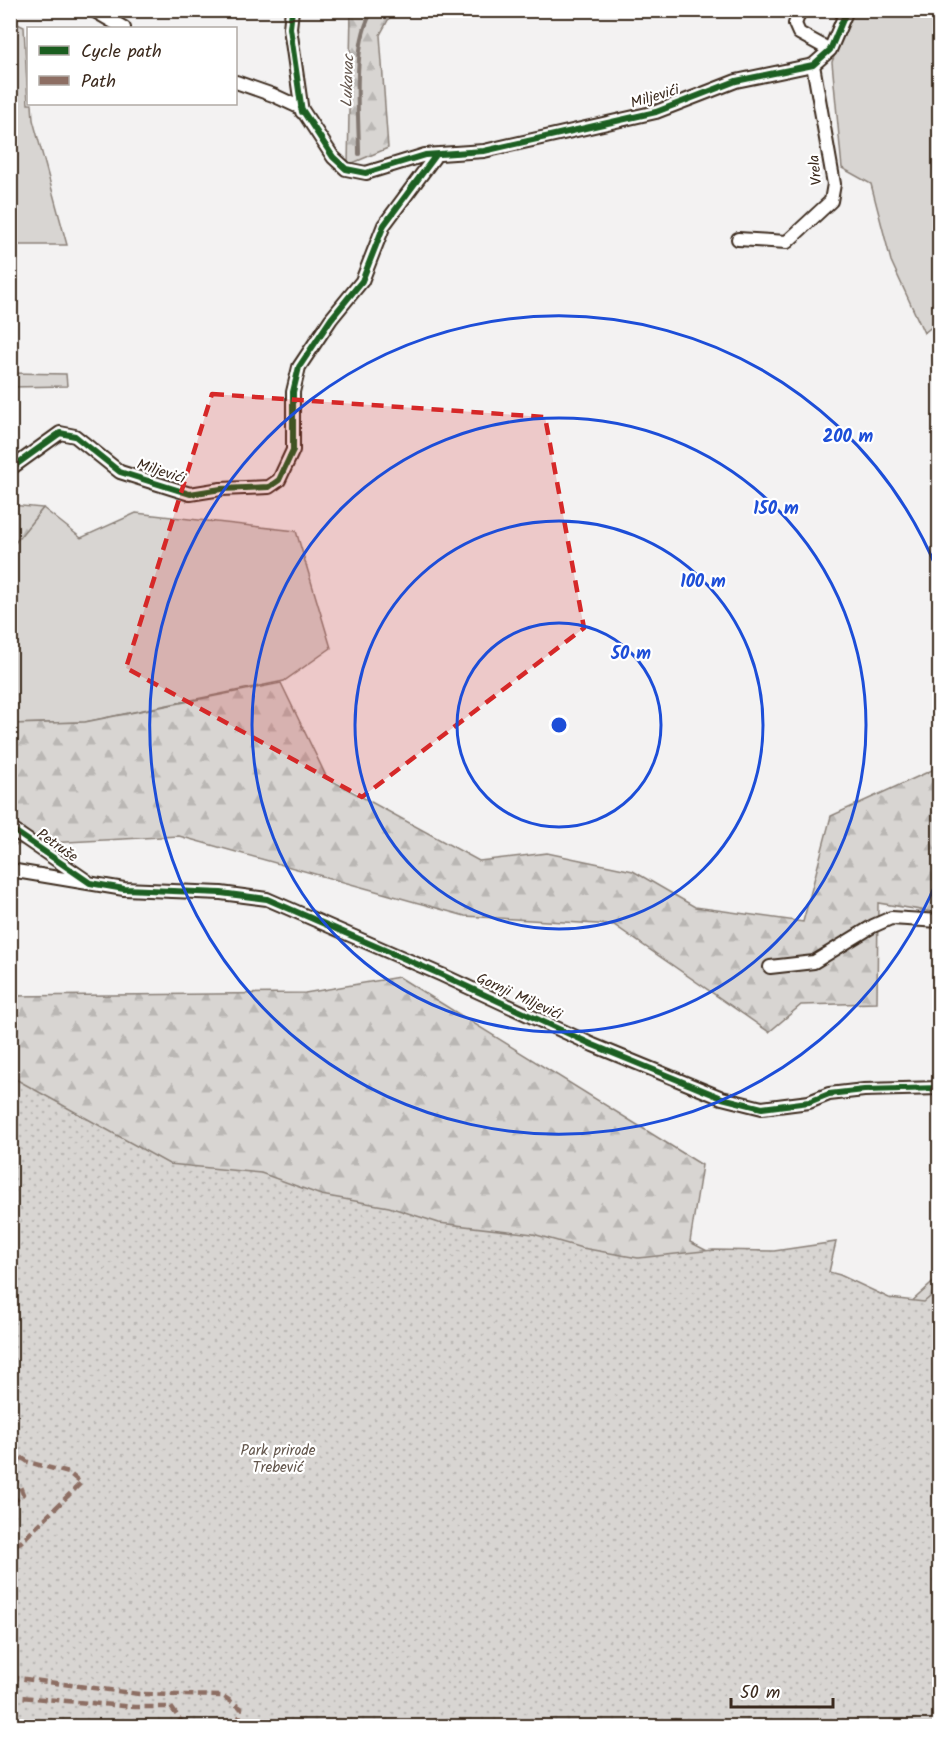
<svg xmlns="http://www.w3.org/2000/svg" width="950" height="1737" font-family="Kalam,sans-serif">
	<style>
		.grass { fill: #d8d5d2; stroke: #8a8078; stroke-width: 1.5 }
		.forest { fill: url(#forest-firs); stroke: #8a8078; stroke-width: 1.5 }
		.park { fill: url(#park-dots); stroke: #8a8078; stroke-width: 1.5 }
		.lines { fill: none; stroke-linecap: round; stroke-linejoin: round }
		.stream { stroke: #827770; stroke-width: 4 }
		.street-casing { stroke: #3b2a1e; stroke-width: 16 }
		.street { stroke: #fff; stroke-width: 12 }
		.quiet { stroke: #8d6e63; stroke-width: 4.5; stroke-dasharray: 9 4.5; stroke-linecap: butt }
		.cycleway-casing { stroke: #fff; stroke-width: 10 }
		.cycleway { stroke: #1b5e20; stroke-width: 6 }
		.marked { fill: #d62828; fill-opacity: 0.2; stroke: #d62828; stroke-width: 4.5; stroke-dasharray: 12 8; stroke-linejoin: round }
		.ring { fill: none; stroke: #1d4ed8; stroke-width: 3 }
		.labels { text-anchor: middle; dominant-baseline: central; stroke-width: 4.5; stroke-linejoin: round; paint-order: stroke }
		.street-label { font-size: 15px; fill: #3b2a1e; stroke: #fff }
		.park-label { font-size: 15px; fill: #62554b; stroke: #fff }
		.water-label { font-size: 16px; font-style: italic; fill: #65574e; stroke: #fff }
		.centre { fill: #1d4ed8; stroke: #fff; stroke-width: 3 }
		.ring-label { font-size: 18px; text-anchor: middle; font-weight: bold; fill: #1d4ed8; stroke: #fff; stroke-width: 4.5; stroke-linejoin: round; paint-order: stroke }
	</style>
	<defs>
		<pattern id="forest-firs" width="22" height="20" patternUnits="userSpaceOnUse" patternTransform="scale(1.5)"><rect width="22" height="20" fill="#d8d5d2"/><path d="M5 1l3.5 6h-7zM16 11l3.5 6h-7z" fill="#bab7b4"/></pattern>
		<pattern id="park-dots" width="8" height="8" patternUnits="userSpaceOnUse" patternTransform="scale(1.5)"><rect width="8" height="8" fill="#d8d5d2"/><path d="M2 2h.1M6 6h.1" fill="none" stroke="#bab7b4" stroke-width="1.8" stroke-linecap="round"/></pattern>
	</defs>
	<rect width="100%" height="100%" fill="#f3f2f2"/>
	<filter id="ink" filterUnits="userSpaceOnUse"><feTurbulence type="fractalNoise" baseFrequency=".0167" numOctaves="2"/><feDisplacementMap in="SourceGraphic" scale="12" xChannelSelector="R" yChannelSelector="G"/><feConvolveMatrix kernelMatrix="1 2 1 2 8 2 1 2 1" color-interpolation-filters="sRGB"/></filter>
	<g filter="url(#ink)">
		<path class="grass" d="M851 11H939L937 102 940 104 939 321 924 333 891 261 871 184 842 168 832 62Z
			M11 21 24 27 28 104H32L33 120 67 245H11Z
			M11 373 66 374 67 386 11 387Z
			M43 508 81 538 136 513 296 531 331 648 284 681 85 722 11 724 10 548Z"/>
		<path class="forest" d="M351 10 393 11 380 35 388 148 348 165Z
			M11 505 43 508 11 548 10 505Z
			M281 683 327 778 479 861 547 853 633 871 695 907 803 922 831 816 939 767V913L878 903 877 1003 801 1005 769 1032 614 925 465 916 179 836 11 845V724L85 722Z
			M399 977 702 1165 690 1242 830 1315 899 1313 939 1277V1726H11L10 996 305 993Z"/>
		<path class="park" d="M10 1076 169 1164 261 1173 321 1195 389 1207 439 1223 533 1234 582 1248 638 1258 713 1250 774 1251 836 1242 829 1272 840 1275 889 1298 924 1302 935 1293 936 1278H939V1726H11Z"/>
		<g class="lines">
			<path class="stream" d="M359 154C359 116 351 42 373 10"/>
			<defs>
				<path id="street" d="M93 10 124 28
					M292 10 290 28 302 112
					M800 10 795 24 799 33 830 50
					M236 82 273 95 301 108 333 157 346 169 366 173 425 155 484 151 656 112 736 81 813 65 830 50 847 10
					M738 239 787 242 831 201 834 184 813 65
					M10 469 60 433 75 436 120 472 190 494 221 489 269 487 279 480 293 450V392L299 367 331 319 362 281 384 225 436 155
					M10 828 87 881
					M10 870 124 889 221 893 267 899 442 975 593 1045 722 1098 762 1108 809 1102 829 1094 864 1090 940 1088
					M770 967 814 962 873 926 891 918 940 921"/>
			</defs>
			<use href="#street" class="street-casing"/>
			<use href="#street" class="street"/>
			<path class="quiet" d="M10 1450 28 1462 69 1473 81 1483 21 1542 10 1547
				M10 1480 19 1484 23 1494 10 1505
				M10 1677 139 1694 223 1696 241 1708 238 1726
				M10 1696 135 1707H171L181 1721 173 1726"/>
			<defs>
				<path id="cycleway" d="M292 10 290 28 302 112
					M301 108 333 157 346 169 366 173 425 155 484 151 656 112 736 81 813 65 830 50 847 10
					M10 469 60 433 75 436 120 472 190 494 221 489 269 487 279 480 293 450V392L299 367 331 319 362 281 384 225 436 155
					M10 828 90 883 124 889 221 893 267 899 442 975 593 1045 722 1098 762 1108 809 1102 829 1094 864 1090 940 1088"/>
			</defs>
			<use href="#cycleway" class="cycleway-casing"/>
			<use href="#cycleway" class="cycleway"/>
		</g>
	</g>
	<path class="marked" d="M212 394 545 417 584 628 362 797 126 668Z"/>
	<g class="ring">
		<circle cx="559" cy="725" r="102"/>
		<circle cx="559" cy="725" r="204"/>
		<circle cx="559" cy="725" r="307"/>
		<path d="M938 878A409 409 0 1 1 938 572"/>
	</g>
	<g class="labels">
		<g class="street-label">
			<text transform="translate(655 97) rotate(-17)">Miljevići</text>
			<text transform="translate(816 170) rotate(-96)">Vrela</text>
			<text transform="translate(161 472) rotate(18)">Miljevići</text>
			<text transform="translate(57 846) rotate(35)">Petruše</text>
			<text transform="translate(519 997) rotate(25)">Gornji Miljevići</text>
		</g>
		<g class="park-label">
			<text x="278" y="1451">Park prirode<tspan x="278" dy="17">Trebević</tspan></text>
		</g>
		<g class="water-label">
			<text transform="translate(348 81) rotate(-88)">Lukavac</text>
		</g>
	</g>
	<circle cx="559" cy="725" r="9" class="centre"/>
	<g class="ring-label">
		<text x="848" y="442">200 m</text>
		<text x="776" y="514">150 m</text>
		<text x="703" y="587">100 m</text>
		<text x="631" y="659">50 m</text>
	</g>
	<rect width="950" height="1737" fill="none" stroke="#fff" stroke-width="36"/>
	<rect x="18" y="18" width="914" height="1701" fill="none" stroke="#3b2a1e" stroke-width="2" filter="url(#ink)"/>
	<rect x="27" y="27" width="210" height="78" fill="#ffffff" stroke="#b1aaa5" stroke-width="1.5"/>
	<rect x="39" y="46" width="30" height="9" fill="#1b5e20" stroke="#b1aaa5" stroke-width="1.5"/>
	<text x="81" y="57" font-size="18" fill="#3b2a1e">Cycle path</text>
	<rect x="39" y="76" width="30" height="9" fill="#8d6e63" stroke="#b1aaa5" stroke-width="1.5"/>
	<text x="81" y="87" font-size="18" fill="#3b2a1e">Path</text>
	<path d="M731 1698v9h102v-9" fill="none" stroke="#3b2a1e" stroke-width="3"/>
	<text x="740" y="1698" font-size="18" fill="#3b2a1e" stroke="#ffffff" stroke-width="4.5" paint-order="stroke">50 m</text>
</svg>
